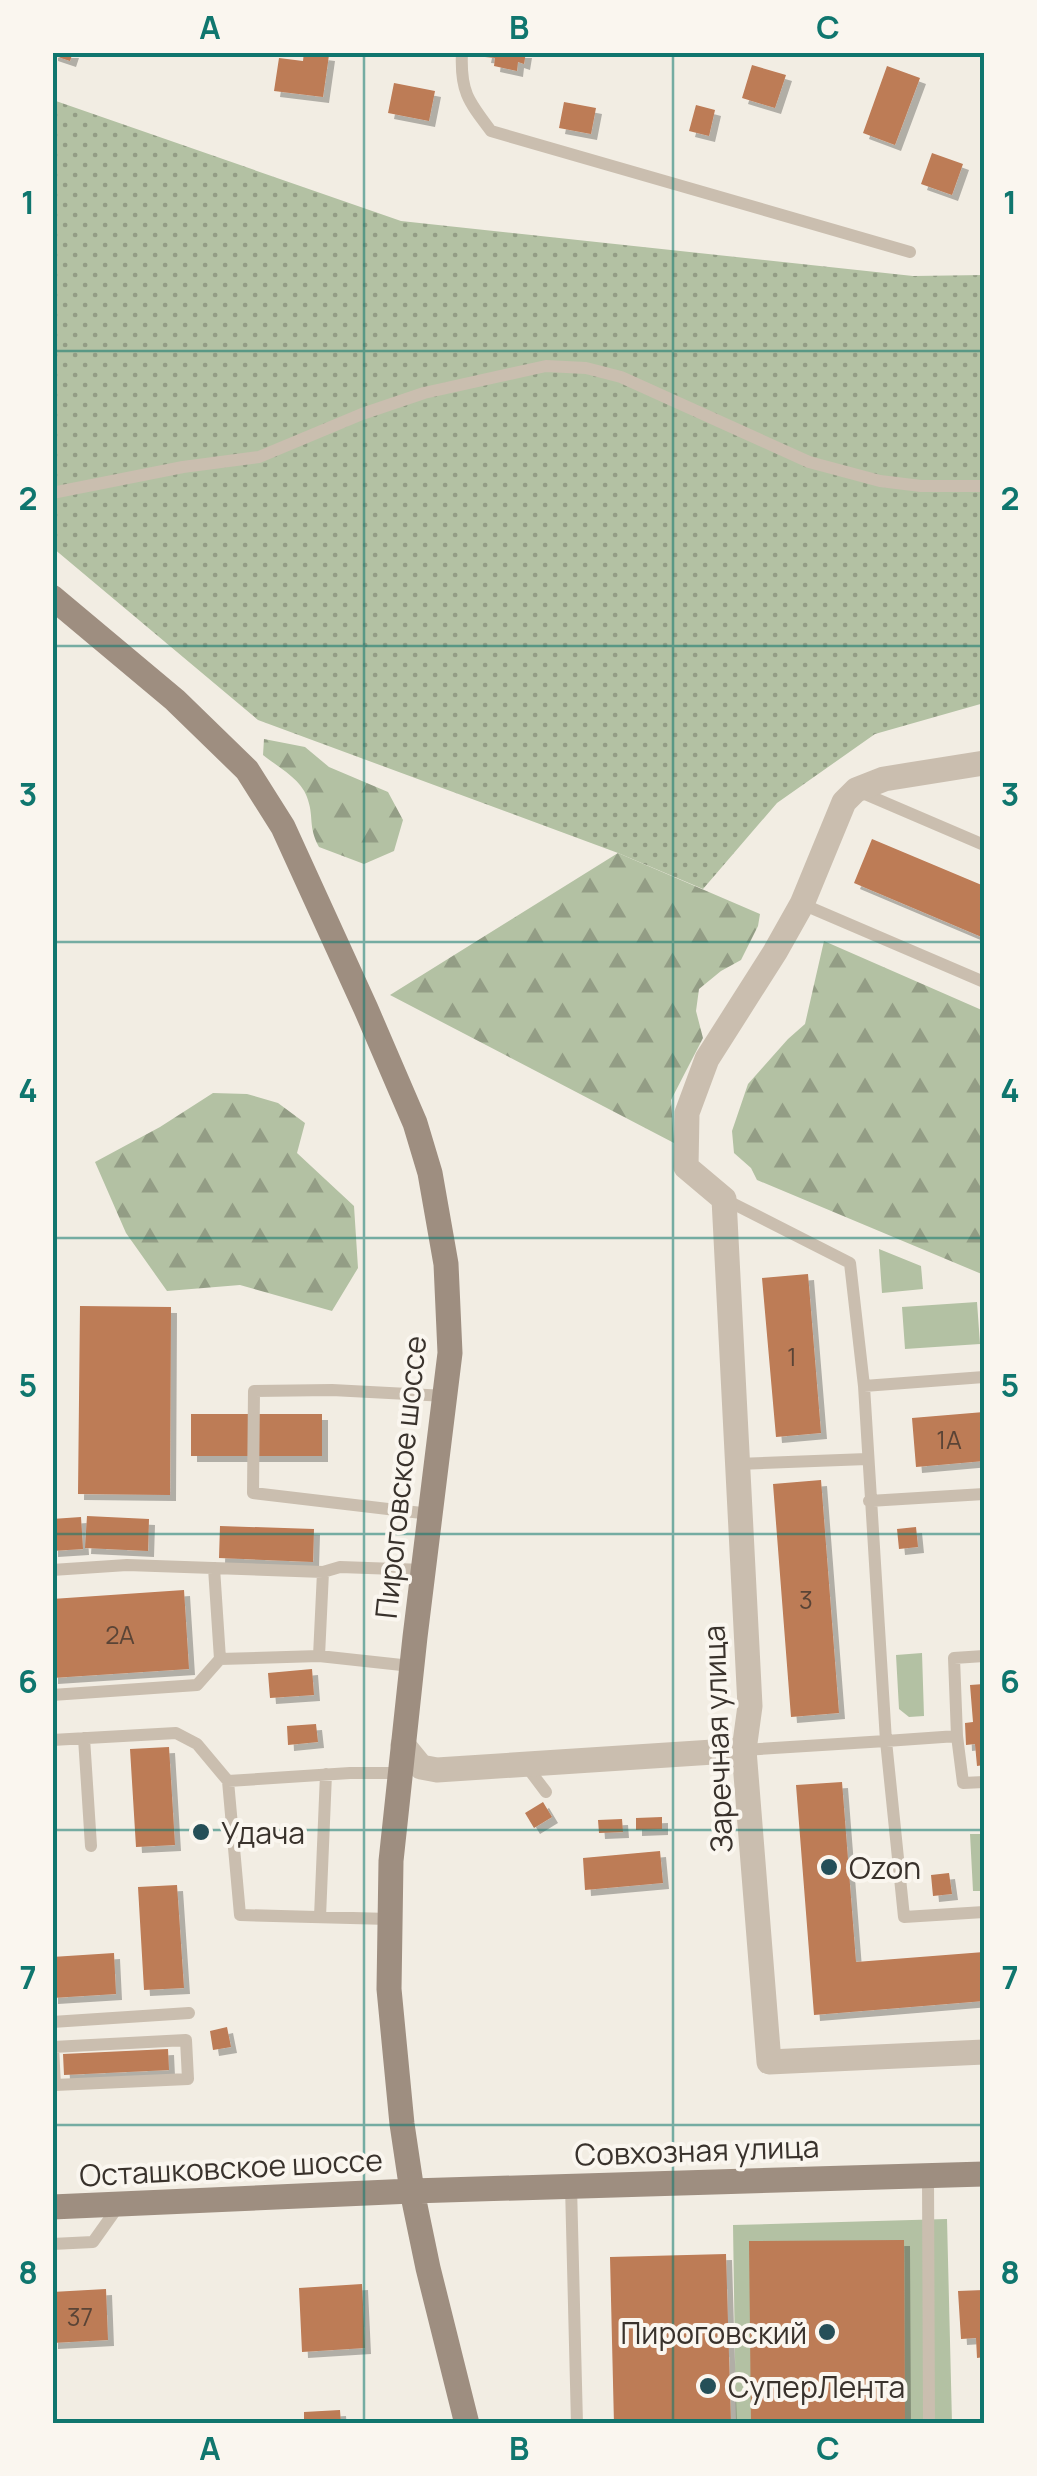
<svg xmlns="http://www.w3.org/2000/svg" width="1037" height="2476" font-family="Manrope,sans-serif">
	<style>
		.grass { fill: url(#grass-dots) }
		.forest { fill: url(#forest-firs) }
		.park { fill: #b3c1a3 }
		.building { fill: #bd7b56; filter: url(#shadow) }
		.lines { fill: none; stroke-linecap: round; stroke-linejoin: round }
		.lane { stroke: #cabeaf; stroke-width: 12 }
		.street { stroke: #cabeaf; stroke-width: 25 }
		.secondary { stroke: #9e8e80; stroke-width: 25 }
		.grid { fill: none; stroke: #0f766e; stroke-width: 2.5; stroke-opacity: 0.55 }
		.poi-dot { fill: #254f58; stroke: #faf6ef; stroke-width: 4 }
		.labels { text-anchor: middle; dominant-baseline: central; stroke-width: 8; stroke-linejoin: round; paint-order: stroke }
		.number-label { font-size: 25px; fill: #5a4436 }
		.street-label { font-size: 30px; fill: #39322c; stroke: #faf6ef }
		.poi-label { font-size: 30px; fill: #39322c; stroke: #faf6ef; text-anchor: start }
		.neatline { fill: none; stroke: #0f766e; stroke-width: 4 }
		.grid-label { font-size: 32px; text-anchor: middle; font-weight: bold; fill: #0f766e }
	</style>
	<defs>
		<pattern id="grass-dots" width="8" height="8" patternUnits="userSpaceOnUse" patternTransform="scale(2.5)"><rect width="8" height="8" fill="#b3c1a3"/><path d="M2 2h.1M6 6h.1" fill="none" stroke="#939d85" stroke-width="1.8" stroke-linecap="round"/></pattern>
		<pattern id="forest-firs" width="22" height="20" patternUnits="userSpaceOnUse" patternTransform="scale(2.5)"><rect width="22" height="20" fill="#b3c1a3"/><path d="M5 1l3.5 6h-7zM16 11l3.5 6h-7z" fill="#939d85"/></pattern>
		<filter id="shadow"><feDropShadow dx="6" dy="6" stdDeviation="0" flood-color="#0004"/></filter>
	</defs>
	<rect width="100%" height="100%" fill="#f2ede3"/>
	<path class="grass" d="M53 100 401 221 913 276 984 275V703L875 734 777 803 703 889 618 853 258 720 53 548Z"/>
	<path class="forest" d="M264 739 305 747 329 767 388 792 403 820 394 851 364 864 319 847C308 826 314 819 308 800 303 780 278 767 263 755Z
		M618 853 760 914 758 926 741 960 721 971 699 989 696 1011 703 1038 671 1100 674 1143 390 995Z
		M824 941 984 1011V1275L757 1180 751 1168 734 1153 732 1131 748 1084 788 1039 805 1024Z
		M213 1093 247 1094 278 1103 305 1123 297 1153 354 1206 358 1268 332 1311 240 1285 167 1291 126 1233 95 1162 160 1127Z"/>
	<path class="park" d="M879 1249 921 1266 923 1289 882 1293Z
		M977 1302 980 1344 905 1349 902 1307Z
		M922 1653 924 1716 909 1717 899 1709 896 1655Z
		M970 1834H984V1891H973Z
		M947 2219 952 2423H736L733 2225Z"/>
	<path class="building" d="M52 52H73L70 61 52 55Z
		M304 52 329 55 323 97 274 91 279 58 303 61Z
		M486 52H526L524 64 518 62 517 71 494 66 495 58 485 57Z
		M752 65 786 75 775 108 742 98Z
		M887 66 920 78 895 145 863 133Z
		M394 83 435 91 429 121 388 113Z
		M564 102 596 108 591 134 559 128Z
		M696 105 715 110 709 136 689 131Z
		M932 153 963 164 952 195 921 184Z
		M872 839 984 886V938L854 883Z
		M808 1274 821 1433 776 1437 762 1278Z
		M80 1306 171 1307 170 1495 78 1494Z
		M984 1412V1461L916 1467 912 1418Z
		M191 1414H322V1456H191Z
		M821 1480 839 1713 791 1717 773 1484Z
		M87 1516 149 1519 148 1551 85 1548Z
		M81 1517 83 1549 52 1551V1519Z
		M220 1526 314 1529 313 1562 219 1558Z
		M916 1527 918 1547 899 1549 897 1529Z
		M184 1590 189 1669 52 1678V1599Z
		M312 1669 314 1695 270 1698 268 1673Z
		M984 1684V1765L977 1766 975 1744 966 1745 965 1723 973 1722 970 1685Z
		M316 1724 318 1742 288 1745 287 1726Z
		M169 1747 175 1845 136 1847 130 1749Z
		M842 1782 856 1962 984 1952V2001L814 2015 796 1785Z
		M543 1802 552 1817 534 1828 525 1813Z
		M662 1817V1829L636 1830V1818Z
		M622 1819 623 1832 599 1833 598 1820Z
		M660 1851 663 1883 585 1890 583 1858Z
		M949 1873 952 1894 933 1896 931 1875Z
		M177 1885 184 1988 144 1990 138 1887Z
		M114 1953 116 1994 52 1998V1957Z
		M227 2027 231 2047 213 2050 210 2031Z
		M168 2049 169 2070 64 2075 63 2054Z
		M904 2240 905 2424H751L749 2241Z
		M726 2254 731 2424H614L610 2257Z
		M362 2284 365 2348 302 2352 299 2288Z
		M106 2289 108 2340 52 2343V2292Z
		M984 2290V2357L977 2358 976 2338 961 2339 958 2291Z
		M340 2410 341 2424H304V2412Z"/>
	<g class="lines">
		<path class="lane" d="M462 52C460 91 468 101 491 131L910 252
			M52 493 183 467 259 457 362 414 424 393 546 366 586 368 621 377 809 462 880 481 921 486H984
			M858 791 984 845
			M802 904 984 982
			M724 1199 850 1263 864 1386 886 1741 744 1750
			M864 1386 984 1377
			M737 1464 867 1459
			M869 1501 984 1494
			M430 1514 253 1493 254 1391 332 1390 446 1396
			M214 1568 220 1659
			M52 1570 127 1565 323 1572 340 1567 424 1570
			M319 1656 323 1572
			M984 1656 954 1658 957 1736 886 1741 904 1917 984 1912
			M52 1695 197 1685 220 1659 319 1656 411 1666
			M957 1736 963 1783 984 1782
			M84 1738 91 1846
			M52 1740 176 1733 197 1744 228 1781 240 1915 389 1919
			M524 1763 546 1792
			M228 1781 350 1773H399
			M320 1917 326 1774
			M52 2022 189 2013
			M52 2086 55 2085 188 2079 186 2040 53 2047 55 2085
			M928 2176 929 2424
			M571 2186 577 2424
			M52 2244 93 2242 120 2204"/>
		<path class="street" d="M984 763 884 779 856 790 844 802 802 904 775 952 707 1059 687 1113 686 1167 724 1199 750 1706 744 1750 769 2062 984 2052
			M403 1745 421 1767 437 1770 744 1750"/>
		<path class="secondary" d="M52 597 175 700 247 770 283 827 366 1009 415 1123 430 1173 446 1264 450 1353 415 1637 391 1861 389 1989 402 2124 412 2191 428 2268 467 2424
			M52 2207 412 2191 984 2174"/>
	</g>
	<path class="grid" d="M364 52V2424M673 52V2424M52 351H984M52 646H984M52 942H984M52 1238H984M52 1534H984M52 1830H984M52 2125H984"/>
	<g class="poi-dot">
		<circle cx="201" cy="1832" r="10"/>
		<circle cx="829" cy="1867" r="10"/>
		<circle cx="827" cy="2332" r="10"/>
		<circle cx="708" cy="2386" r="10"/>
	</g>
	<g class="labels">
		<g class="number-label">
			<text x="792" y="1356">1</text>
			<text x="949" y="1439">1А</text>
			<text x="806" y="1599">3</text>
			<text x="120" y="1634">2А</text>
			<text x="80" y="2316">37</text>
		</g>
		<g class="street-label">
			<text transform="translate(400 1477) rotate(-84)">Пироговское шоссе</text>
			<text transform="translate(717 1739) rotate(-92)">Заречная улица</text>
			<text transform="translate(697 2150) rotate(-2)">Совхозная улица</text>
			<text transform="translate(231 2167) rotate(-3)">Осташковское шоссе</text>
		</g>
		<g class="poi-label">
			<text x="221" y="1832">Удача</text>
			<text x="849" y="1867">Ozon</text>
			<text x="807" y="2332" text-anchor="end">Пироговский</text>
			<text x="728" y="2386">СуперЛента</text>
		</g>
	</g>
	<rect width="1037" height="2476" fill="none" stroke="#faf6ef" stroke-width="110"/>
	<rect x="55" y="55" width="927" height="2366" class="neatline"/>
	<g class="grid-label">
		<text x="210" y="39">A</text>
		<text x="519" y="39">B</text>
		<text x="828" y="39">C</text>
		<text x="28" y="214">1</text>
		<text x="1010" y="214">1</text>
		<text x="28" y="510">2</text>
		<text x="1010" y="510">2</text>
		<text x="28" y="806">3</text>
		<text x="1010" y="806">3</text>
		<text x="28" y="1102">4</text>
		<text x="1010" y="1102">4</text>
		<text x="28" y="1397">5</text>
		<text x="1010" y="1397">5</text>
		<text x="28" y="1693">6</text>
		<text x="1010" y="1693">6</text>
		<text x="28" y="1989">7</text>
		<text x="1010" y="1989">7</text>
		<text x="28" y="2284">8</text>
		<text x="1010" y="2284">8</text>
		<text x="210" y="2460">A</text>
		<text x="519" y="2460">B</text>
		<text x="828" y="2460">C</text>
	</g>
</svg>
